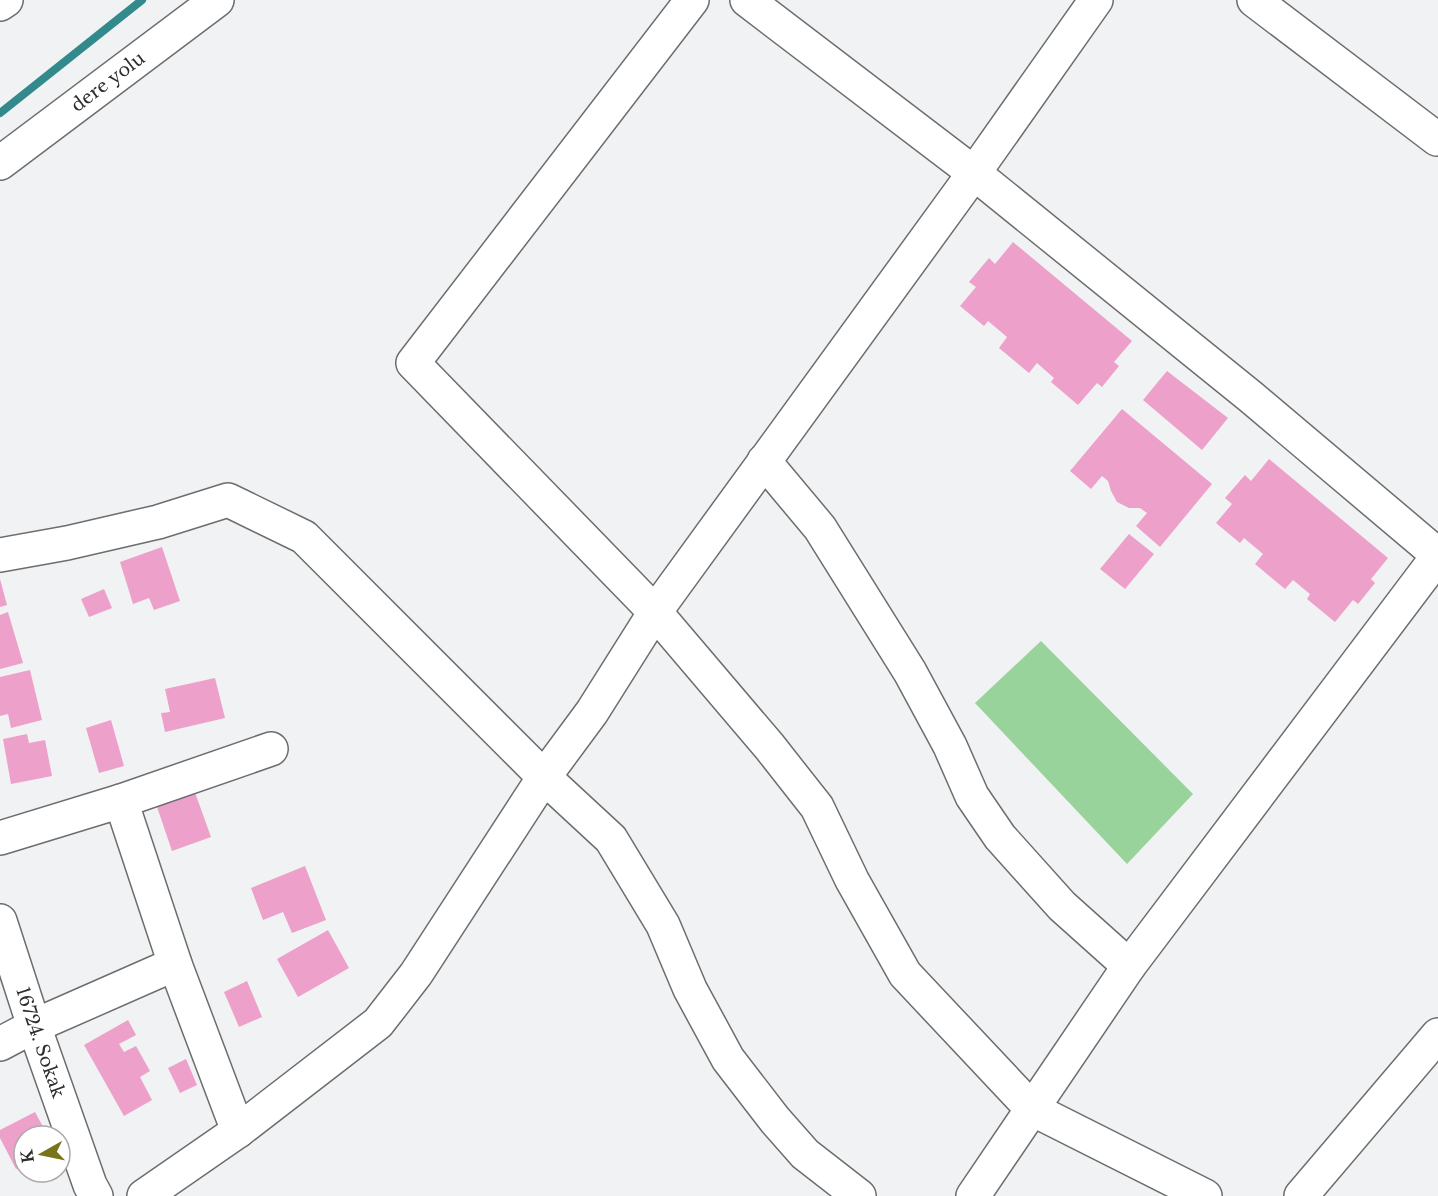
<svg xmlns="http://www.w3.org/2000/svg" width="1438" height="1196" font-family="'Libre Baskerville',serif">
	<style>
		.green { fill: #98d39b }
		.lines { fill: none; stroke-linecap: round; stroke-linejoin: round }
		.stream { stroke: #338a8c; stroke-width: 8 }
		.building { fill: #eda0c9 }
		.minor-casing { stroke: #6c6d6e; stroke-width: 36 }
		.minor { stroke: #fff; stroke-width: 33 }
		.labels { text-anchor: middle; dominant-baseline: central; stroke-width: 4.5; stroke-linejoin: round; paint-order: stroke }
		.street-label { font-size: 18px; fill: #2d2e2e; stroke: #fff }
	</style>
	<rect width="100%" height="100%" fill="#f1f2f3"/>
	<path class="green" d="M1041 641 1193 794 1127 864 975 703Z"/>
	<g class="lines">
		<path class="stream" d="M0 113 142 0"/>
	</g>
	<path class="building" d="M1013 242 1132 341 1114 362 1119 366 1102 387 1097 383 1078 405 1051 382 1054 378 1037 363 1029 373 999 348 1007 337 988 321 984 326 960 306 976 287 969 282 989 258 995 264Z
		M1167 371 1228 418 1202 450 1143 400Z
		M1122 409 1212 484 1160 547 1136 526 1147 513 1140 508H1129L1117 502 1111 491 1108 481 1102 476 1091 489 1070 471Z
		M1269 459 1388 558 1371 579 1375 583 1358 604 1353 600 1335 622 1307 599 1310 594 1293 580 1285 589 1255 564 1263 554 1244 538 1240 543 1216 523 1232 504 1225 498 1245 475 1251 481Z
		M1129 534 1154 554 1125 589 1100 569Z
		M162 547 180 601 154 610 149 598 133 604 120 562Z
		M0 579 7 605 0 607Z
		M104 589 112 608 89 617 81 599Z
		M8 612 23 663 0 669V615Z
		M30 670 42 720 11 728 8 714 0 716V677Z
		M215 678 225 718 165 732 161 713 170 712 165 689Z
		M111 720 124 766 99 773 86 728Z
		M27 734 29 743 45 740 52 776 11 784 3 739Z
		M193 787 211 837 172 851 155 801Z
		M305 866 326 920 292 933 283 912 263 920 251 888Z
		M328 930 349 968 298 997 277 959Z
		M247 981 262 1017 239 1027 224 992Z
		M128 1020 136 1035 119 1044 124 1052 136 1046 150 1071 140 1077 152 1100 124 1116 84 1045Z
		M186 1059 197 1085 180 1093 168 1068Z
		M35 1112 48 1136H24V1165L16 1169 0 1138V1130Z"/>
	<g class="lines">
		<defs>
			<g id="minor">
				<path d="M692 0 413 363 655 612 769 746 817 807 852 880 905 974 1032 1109 1205 1196"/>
				<path d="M747 0 974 173 1096 0"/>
				<path d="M1254 0 1437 139 1438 138"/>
				<path d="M0 4 6 0"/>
				<path id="s1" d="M0 163 217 0"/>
				<path d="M764 461 820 528 910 672 950 746 972 796 1000 837 1062 906 1129 966"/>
				<path d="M0 555 67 543 158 522 228 500 304 537 544 777 611 839 663 925 690 989 728 1059 775 1120 805 1154 859 1196"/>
				<path d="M121 801 175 964 238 1131"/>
				<path d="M0 838 121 801 271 749"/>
				<path id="s2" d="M0 921 34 1026 90 1185 96 1196"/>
				<path d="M0 1044 34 1026 175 964"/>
				<path d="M144 1196 238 1131 378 1023 416 974 544 777 592 712 655 612 974 173 1251 397 1438 555"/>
				<path d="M973 1196 1129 966 1438 556"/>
				<path d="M1301 1196 1438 1035"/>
			</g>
		</defs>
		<use href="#minor" class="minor-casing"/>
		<use href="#minor" class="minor"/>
	</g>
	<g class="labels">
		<g class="street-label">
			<text stroke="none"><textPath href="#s1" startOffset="135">dere yolu</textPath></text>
			<text stroke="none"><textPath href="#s2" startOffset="128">16724. Sokak</textPath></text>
		</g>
	</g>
	<g transform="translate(42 1154) rotate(261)"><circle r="28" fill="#ffffff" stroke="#ababab" stroke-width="1.5"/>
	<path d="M0-4.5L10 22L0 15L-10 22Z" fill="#777419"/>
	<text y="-9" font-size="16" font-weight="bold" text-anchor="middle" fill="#2d2e2e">K</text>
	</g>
</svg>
